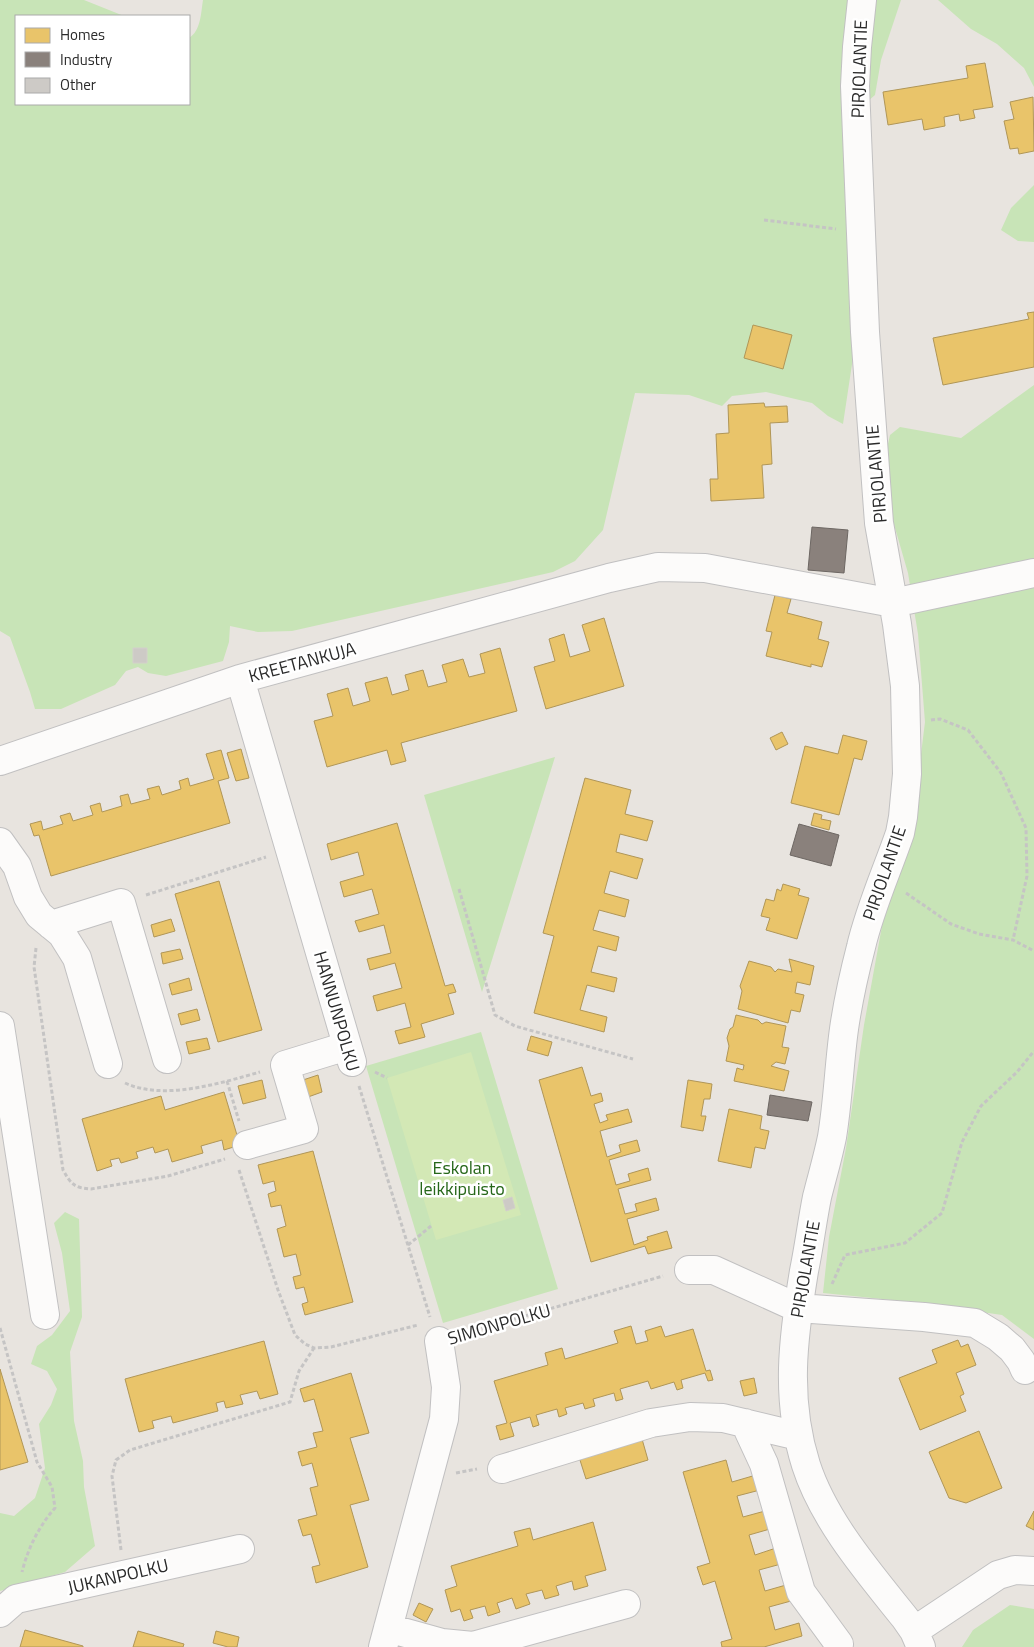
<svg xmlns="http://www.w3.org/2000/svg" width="1034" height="1647" font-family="'Titillium Web',sans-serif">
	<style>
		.green { fill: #c8e4b7 }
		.pitch { fill: #d3e8b5 }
		.homes { fill: #e9c46a; stroke: #b09657 }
		.industry { fill: #8a817c; stroke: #6d6763 }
		.building { fill: #cdcac6; stroke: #d3d0cb }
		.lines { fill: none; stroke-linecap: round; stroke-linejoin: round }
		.minor-casing { stroke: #c1c0c1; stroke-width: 30 }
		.path { stroke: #c5c4c4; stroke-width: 3; stroke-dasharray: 4 2.5; stroke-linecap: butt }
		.minor { stroke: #fcfbfa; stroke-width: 28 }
		.labels { text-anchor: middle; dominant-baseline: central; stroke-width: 5; stroke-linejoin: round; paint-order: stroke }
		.street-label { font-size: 18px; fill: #2a2a2a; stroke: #fff }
		.park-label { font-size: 18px; fill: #266719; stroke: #fff }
	</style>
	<rect width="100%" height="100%" fill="#e8e4df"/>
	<path class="green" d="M0 0H84L124 16H16V104H189V38C201 31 201 12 203 0H901L881 60 875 95 844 122 857 331 843 424 828 416 812 403 766 392 732 396 722 406 689 395 635 393 603 530 575 561 553 572 292 631 258 632 230 626 229 642 223 661 166 676 148 673 138 667 126 671 115 685 61 709H35L30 692 10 637 0 631Z
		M938 0H1034V87L1024 68 997 44 971 29Z
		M1034 185V242L1018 241 1001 230 1011 208Z
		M1034 385V1339L1002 1315 912 1302 823 1293 829 1237 846 1148 864 1025 882 926 913 818 925 722 918 634 908 573 891 514 885 457 890 435 900 427 961 438Z
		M555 757 482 992 424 795Z
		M481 1032 558 1289 443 1323 366 1066Z
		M65 1212 79 1219 82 1317 70 1352 74 1421 83 1461 84 1487 95 1546 65 1572 0 1591V1513L14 1516 35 1498 45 1468 39 1424 51 1405 57 1389 47 1371 31 1364 37 1346 52 1335 70 1311 62 1253 54 1223Z
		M1010 1605 1034 1609V1647H962L973 1630Z"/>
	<path class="pitch" d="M471 1052 521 1215 436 1240 387 1078Z"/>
	<path class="homes" d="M985 63 993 107 973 110 975 118 960 121 959 114 944 117 945 126 924 130 922 119 888 125 883 92 968 78 966 66Z
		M1033 97 1034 151 1019 154 1018 148 1010 149 1004 121 1014 119 1010 102Z
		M1034 312V367L943 385 933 338 1029 319 1027 313Z
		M753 325 792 335 783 369 744 358Z
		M764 403 765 407 787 406 788 422 770 423 772 464 762 465 764 498 711 501 710 479H718L716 434 729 433 728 405Z
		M775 595 791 599 787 613 822 622 818 639 829 642 822 667 811 664V667L766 656 772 632 766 631Z
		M604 618 624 686 546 709 534 667 555 661 549 639 564 634 570 657 590 651 582 625Z
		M500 648 517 711 401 743 406 761 391 765 387 750 327 767 314 721 333 716 327 694 348 688 353 706 370 701 365 683 387 677 392 695 409 690 405 675 423 670 428 687 447 682 442 665 463 659 469 677 485 673 480 654Z
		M782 732 788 744 776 750 770 738Z
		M843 735 867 741 862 760 854 758 839 815 791 803 805 746 838 754Z
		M241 749 249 778 236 781 227 753Z
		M221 750 229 778 218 781 230 823 51 876 39 835 34 836 30 824 41 821 43 830 63 824 60 816 70 813 73 821 93 815 90 806 100 803 102 812 122 806 120 796 128 794 131 804 150 799 147 789 159 786 162 795 181 789 179 781 188 778 190 786 214 779 206 754Z
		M585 778 631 790 625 814 653 821 647 841 620 834 616 852 643 859 637 879 610 871 604 893 629 900 625 917 599 910 593 930 619 937 616 951 598 946 591 972 617 978 614 992 587 985 580 1010 607 1017 604 1032 534 1013 554 936 543 933Z
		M814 813 822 815 821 819 831 821 829 830 811 825Z
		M397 823 445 986 453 984 456 992 448 994 454 1014 421 1024 425 1037 399 1044 395 1031 411 1027 405 1003 377 1011 373 996 402 988 395 963 370 970 367 959 391 953 384 925 359 932 355 921 379 914 372 889 344 897 340 882 364 875 358 852 331 860 327 844Z
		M219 881 262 1030 218 1042 175 894Z
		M783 884 800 889 798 895 809 898 797 939 766 930 770 918 761 916 766 899 774 901 777 889 781 891Z
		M171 919 175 931 154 937 151 925Z
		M180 949 183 959 163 964 161 953Z
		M789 959 814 966 810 985 797 982 795 993 804 995 800 1012 791 1010 788 1023 738 1009 742 991 740 986 749 961 771 967 775 972 778 969 792 972Z
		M189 978 192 990 172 995 169 984Z
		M197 1009 200 1020 181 1025 178 1014Z
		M736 1015 758 1020 762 1024 766 1022 786 1026 782 1047 789 1048 785 1064 776 1062 771 1066 789 1071 784 1091 734 1081 737 1068 743 1070 744 1065 726 1061 729 1046 727 1038 730 1029 733 1027Z
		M531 1036 552 1042 548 1056 527 1050Z
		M207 1038 210 1049 189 1054 186 1042Z
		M582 1067 591 1096 601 1093 603 1101 594 1104 600 1123 608 1120 606 1115 628 1109 632 1122 600 1131 607 1157 621 1152 619 1145 637 1140 640 1151 609 1160 616 1185 630 1181 628 1174 648 1168 651 1180 618 1189 625 1214 637 1211 635 1204 656 1198 659 1210 627 1219 634 1245 648 1240 647 1237 667 1231 672 1248 648 1254 645 1246 591 1262 539 1080Z
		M318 1075 322 1092 308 1097 303 1080Z
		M262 1080 266 1098 243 1104 238 1086Z
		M688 1080 712 1084 710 1099H704L701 1116H706L703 1131 681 1127Z
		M224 1092 240 1145 224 1150 222 1140 201 1146 203 1153 172 1162 168 1149 155 1153 153 1147 136 1152 138 1158 121 1163 119 1158 110 1160 112 1166 97 1171 82 1119 161 1096 165 1110Z
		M729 1109 762 1116 760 1129 769 1131 765 1149 755 1147 751 1168 718 1161Z
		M313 1151 353 1302 305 1315 302 1304 308 1302 304 1287 296 1289 293 1277 301 1275 296 1254 284 1257 277 1229 286 1226 281 1205 271 1207 268 1194 276 1191 274 1181 263 1184 258 1165Z
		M631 1326 636 1344 648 1341 645 1331 661 1326 665 1337 693 1329 706 1371 710 1370 713 1380 708 1381 705 1373 681 1380 683 1388 677 1390 674 1382 651 1389 648 1381 620 1389 623 1399 616 1401 614 1393 593 1399 595 1406 585 1409 583 1403 565 1408 567 1414 559 1417 557 1409 536 1415 539 1425 533 1427 530 1417 510 1423 514 1436 500 1440 496 1426 507 1423 494 1381 548 1365 545 1353 562 1348 565 1359 618 1343 614 1331Z
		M958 1340 961 1347 968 1344 976 1365 956 1373 964 1394 960 1396 966 1411 920 1430 899 1378 937 1363 932 1350Z
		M264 1341 278 1394 260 1399 257 1391 240 1395 243 1404 226 1408 224 1401 216 1403 218 1411 173 1423 171 1416 152 1421 154 1428 139 1432 125 1379Z
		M0 1369 28 1462 0 1470Z
		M351 1373 369 1433 350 1438 369 1500 350 1505 368 1567 316 1583 312 1567 320 1565 311 1534 303 1536 298 1520 317 1515 310 1488 318 1486 312 1463 302 1466 298 1452 317 1447 313 1433 323 1431 314 1399 304 1402 300 1389Z
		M754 1378 757 1393 744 1396 740 1381Z
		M979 1431 1002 1488 966 1503 949 1498 929 1452Z
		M642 1439 648 1460 586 1479 579 1457Z
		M726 1460 732 1482 756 1475 760 1490 737 1496 743 1517 765 1511 770 1529 749 1535 755 1555 776 1548 781 1564 759 1570 765 1591 786 1585 791 1601 769 1607 775 1630 799 1623 802 1636 764 1647H722L721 1642 732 1639 715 1581 703 1585 697 1567 710 1563 683 1472Z
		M1034 1511V1530L1026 1526Z
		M593 1522 606 1570 585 1576 588 1586 574 1590 572 1581 556 1586 559 1595 545 1599 542 1590 526 1594 530 1604 516 1609 512 1598 497 1603 500 1612 488 1616 485 1606 470 1610 473 1618 464 1621 460 1609 451 1612 445 1590 457 1586 451 1566 518 1546 514 1532 530 1528 533 1540Z
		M419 1603 433 1609 426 1622 413 1615Z
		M25 1630 83 1646V1647H20Z
		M138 1631 184 1644 183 1647H133Z
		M216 1631 239 1637 237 1647H228L213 1643Z"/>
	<path class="industry" d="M812 527 848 530 844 573 808 570Z
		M799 824 839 835 831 866 790 855Z
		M770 1095 812 1102 808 1121 767 1115Z"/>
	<path class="building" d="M133 648H147V663H133Z
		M512 1197 515 1208 506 1211 503 1200Z"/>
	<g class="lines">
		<defs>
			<path id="minor" d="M862 0 857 47 855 86 865 332 879 523 897 624 905 686 907 774 903 817 900 833C887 871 870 908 861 947 854 974 848 1001 844 1029 839 1065 838 1101 832 1137 828 1157 822 1177 817 1197 812 1222 809 1247 804 1271 793 1338 785 1399 806 1465 824 1521 869 1573 905 1618L914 1631 921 1647
				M240 679 352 1062
				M0 761 240 679 609 578 658 567 705 568 893 603 1034 573
				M0 842 17 866 28 897 39 915 62 934 77 958 108 1064
				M51 925 121 903 167 1059
				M0 1026 45 1315
				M247 1145 304 1129 285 1065 347 1046
				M689 1270H714L798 1308 924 1317 975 1323 998 1337 1012 1349 1021 1361 1025 1370
				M745 1423 764 1464 801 1592 839 1644
				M502 1469 651 1423 690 1417 723 1418 798 1436
				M0 1613 16 1599 240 1549
				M388 1628 442 1643 473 1646 626 1604
				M914 1631 998 1575 1015 1570 1034 1571
				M383 1647 444 1419 446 1387 439 1341"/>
		</defs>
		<use href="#minor" class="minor-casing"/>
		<path class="path" d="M764 220 836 229
			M931 720 940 719 968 730 1001 773 1026 828 1027 876 1013 940
			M459 889 495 1015 515 1026 633 1059
			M906 893 951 924 979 934 1013 940 1034 951
			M146 895 266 857
			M36 948 34 967 63 1170C71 1184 74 1188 91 1189L168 1176 225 1159
			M375 1072 387 1078
			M227 1081 239 1121
			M125 1083C164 1101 221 1083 260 1072
			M359 1086 430 1317
			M239 1170 278 1290 295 1335 305 1344 314 1348 331 1347 418 1325
			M408 1245 431 1226
			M832 1284 845 1255 905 1243 942 1213 962 1142 981 1106 1017 1072 1034 1051
			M0 1328 37 1462 52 1487 55 1508C39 1526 28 1548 22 1572
			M463 1334 663 1276
			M456 1473 477 1469
			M121 1550 112 1476 116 1460 130 1450 290 1402 299 1371 314 1348"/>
		<use href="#minor" class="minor"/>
	</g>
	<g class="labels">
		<g class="street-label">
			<text transform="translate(859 69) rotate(-88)">PIRJOLANTIE</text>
			<text transform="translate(876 474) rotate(-95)">PIRJOLANTIE</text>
			<text transform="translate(302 662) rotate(-15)">KREETANKUJA</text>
			<text transform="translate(884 873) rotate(-71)">PIRJOLANTIE</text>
			<text transform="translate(337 1011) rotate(74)">HANNUNPOLKU</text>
			<text transform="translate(805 1269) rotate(-80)">PIRJOLANTIE</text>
			<text transform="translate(499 1324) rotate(-16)">SIMONPOLKU</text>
			<text transform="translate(118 1576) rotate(-13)">JUKANPOLKU</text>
		</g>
		<g class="park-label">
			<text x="462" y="1167">Eskolan<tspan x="462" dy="21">leikkipuisto</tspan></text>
		</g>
	</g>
	<rect x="15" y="15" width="175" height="90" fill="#ffffff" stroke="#aaaaaa"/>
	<rect x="25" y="28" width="25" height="15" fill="#e9c46a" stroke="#aaaaaa"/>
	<text x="60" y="40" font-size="15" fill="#2a2a2a">Homes</text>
	<rect x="25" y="52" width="25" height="15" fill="#8a817c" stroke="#aaaaaa"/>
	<text x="60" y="65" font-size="15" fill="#2a2a2a">Industry</text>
	<rect x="25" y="78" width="25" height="15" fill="#cdcac6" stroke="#aaaaaa"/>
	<text x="60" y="90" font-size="15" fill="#2a2a2a">Other</text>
</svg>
